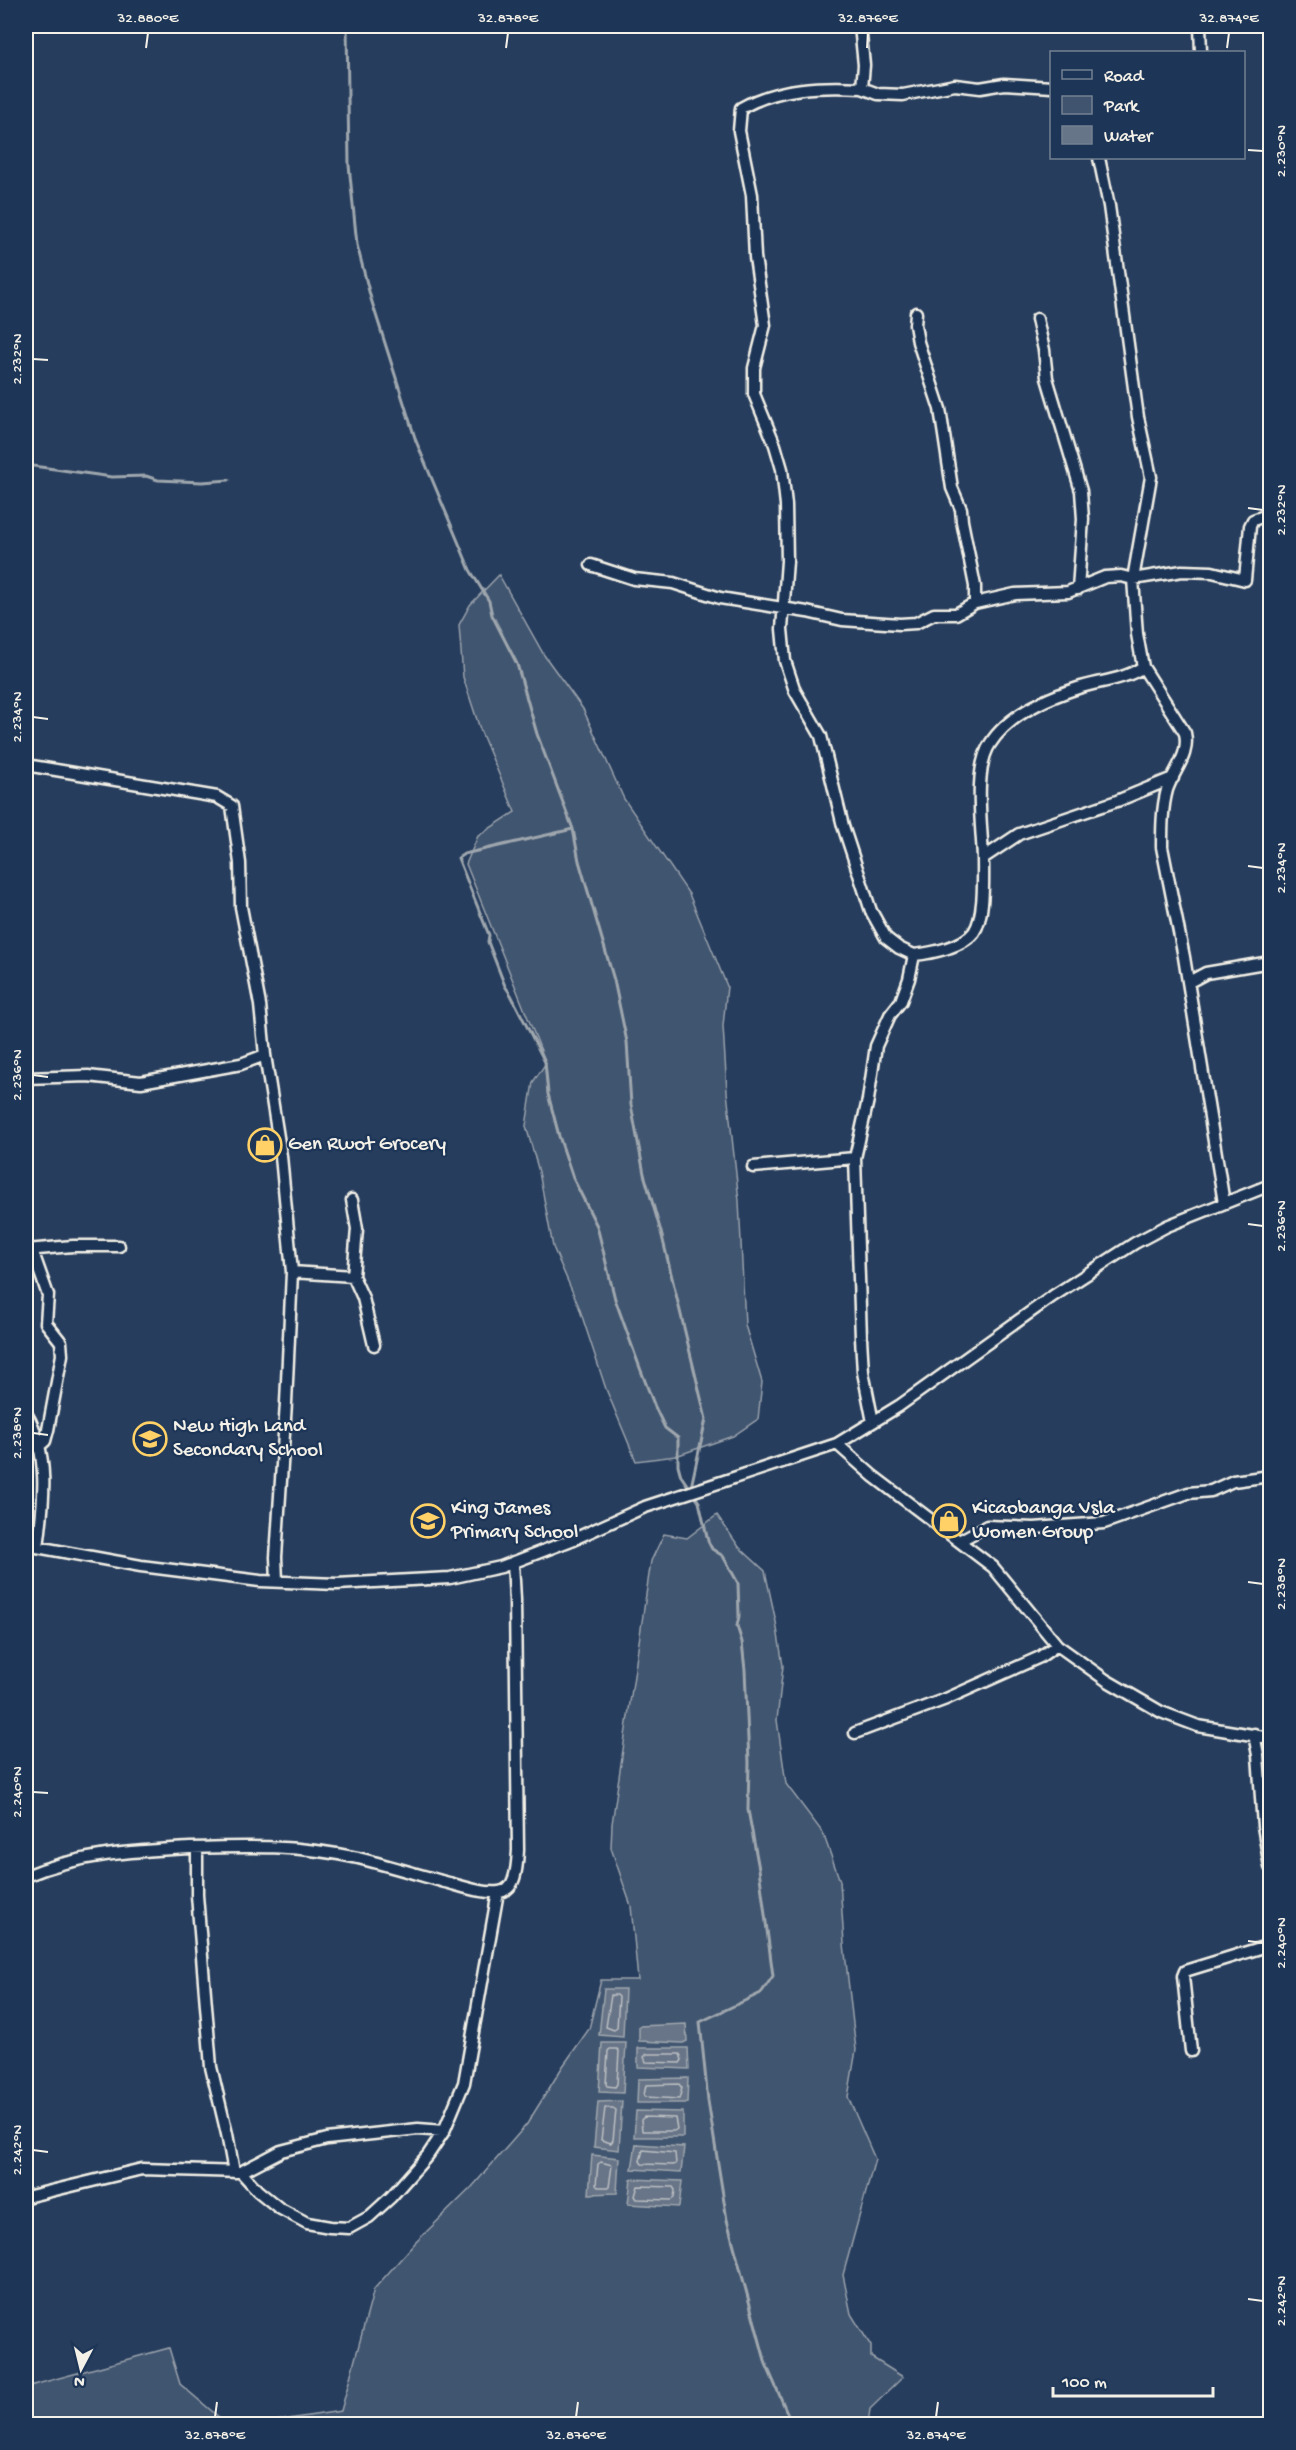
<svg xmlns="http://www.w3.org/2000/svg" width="1296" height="2450" font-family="'Gochi Hand',sans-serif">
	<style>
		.green { fill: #40546f; stroke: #9aa2ac; stroke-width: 1.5 }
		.water { fill: #677588; stroke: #9fa7ae; stroke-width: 1.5 }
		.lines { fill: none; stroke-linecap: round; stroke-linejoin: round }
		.shore { stroke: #bcbfc2; stroke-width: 1.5 }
		.stream { stroke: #9fa7ae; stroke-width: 3 }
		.minor-casing { stroke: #f4f1e8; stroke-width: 15 }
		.minor { stroke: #1d3557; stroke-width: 10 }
		.ticks { fill: none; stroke: #f4f1e8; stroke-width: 2 }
		.labels { text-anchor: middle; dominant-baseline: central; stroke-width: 4.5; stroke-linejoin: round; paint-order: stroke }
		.poi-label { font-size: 21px; fill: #f4f1e8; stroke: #1d3557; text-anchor: start }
		.neatline { fill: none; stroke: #f4f1e8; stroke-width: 2 }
		.ticks-label { font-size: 15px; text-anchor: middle; fill: #f4f1e8 }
	</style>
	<rect width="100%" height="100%" fill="#263d5d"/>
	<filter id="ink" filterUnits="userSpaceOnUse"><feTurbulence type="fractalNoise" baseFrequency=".0167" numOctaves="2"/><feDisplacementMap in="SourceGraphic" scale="12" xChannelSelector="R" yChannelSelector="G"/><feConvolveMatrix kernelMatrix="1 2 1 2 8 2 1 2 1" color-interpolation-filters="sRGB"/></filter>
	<g filter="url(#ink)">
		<path class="green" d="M499 575 544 655 583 709 624 799 689 894 727 986 723 1026 727 1092 739 1201 745 1325 762 1382 758 1419 733 1436 676 1456 636 1461 606 1389 579 1307 553 1247 539 1172 526 1126 533 1082 546 1063 466 864 478 836 515 812 481 732 463 677 459 625 470 605Z
			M717 1515 739 1547 765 1571 776 1622 783 1666 777 1720 786 1784 823 1833 840 1881 844 1944 856 2050 848 2097 875 2159 843 2275 851 2314 871 2346V2357L903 2377 870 2409 868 2424H255L341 2411 374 2289 415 2243 472 2187 527 2124 563 2066 589 2029 601 1980H638L631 1906 611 1848 612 1824 651 1561 664 1534 687 1538Z
			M169 2348 180 2384 227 2424H26V2387Z"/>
		<path class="water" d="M604 1989H625L623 2037 599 2035Z
			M686 2024 687 2041 683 2043 639 2041V2026Z
			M602 2043H626L623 2093 599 2092Z
			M638 2048H688L689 2069 638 2067Z
			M688 2078 687 2103H637L638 2079Z
			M622 2101 619 2150 594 2147 598 2102Z
			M636 2111 683 2112V2137H634Z
			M636 2144 684 2147 681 2172 632 2169Z
			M592 2155 619 2158 617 2193 589 2194Z
			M631 2179 682 2181 679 2207 628 2204Z"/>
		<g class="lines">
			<path class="shore" d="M611 1995H617L619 1997 617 2028 614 2030 606 2027Z
				M610 2049H617L619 2051 617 2084 615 2087 607 2086 606 2084 608 2051Z
				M647 2054H680L682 2060 680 2063 646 2062 644 2057Z
				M679 2084 682 2088 679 2099 646 2097 644 2095 646 2085Z
				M605 2108H613L616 2110 613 2140 611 2143 601 2140Z
				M644 2117 675 2118 677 2129 674 2131H642L641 2120Z
				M643 2150 675 2153 676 2164 673 2165 642 2164 640 2161Z
				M601 2162 612 2165 609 2187H598L596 2185 598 2164Z
				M638 2186 673 2187 675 2190 674 2198 671 2200 637 2199 635 2196Z"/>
			<path class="stream" d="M347 26 349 165 357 245 371 299 416 441 470 570 489 601 492 615 517 664 537 734 573 829 464 854 458 858 489 935 488 942 505 986 511 995 545 1062 548 1094 559 1136 573 1178 597 1226 615 1299 640 1368 655 1407 665 1428 678 1438V1465L681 1476 699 1502 708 1541 712 1549 723 1556 738 1583 739 1616 737 1626 742 1642 745 1670 749 1762 748 1810 759 1869 773 1976 761 1993 700 2022 708 2101 727 2220 766 2364 792 2424
				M26 465 112 477 146 476 158 480 202 482 229 480
				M573 829 579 861 614 980 627 1042 631 1105 644 1174 661 1232 706 1419 691 1487"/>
			<defs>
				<path id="minor" d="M860 26 864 65 862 88C820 86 778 87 741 108L739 131 752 195 755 257 765 325 754 368V394L775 445 782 469 786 505 787 561 782 629 785 661 795 691 821 736 843 826 871 911 886 938 899 948 914 955 909 979 901 1001 890 1015 876 1046 868 1100 855 1158 861 1338 863 1372 873 1422
					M1200 26 1201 52
					M862 88 878 94 903 95 955 85 980 88 1004 84 1052 87
					M1099 158 1109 206 1138 417 1151 477 1133 579 1137 634 1143 667 1185 733C1190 756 1174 769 1167 790 1162 808 1162 829 1162 847L1184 957 1224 1203
					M916 313 915 325 918 342 940 409 952 488 961 509 962 521 975 586V603
					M1037 319 1044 350 1047 378 1081 491 1083 519 1078 589
					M591 565 634 579 673 583 720 598 807 612 842 620 900 624 916 623 934 614H956L975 603 1015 594 1068 592 1105 577 1121 576 1133 579 1182 571 1212 572 1245 580 1250 526 1253 520 1270 514
					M26 765 217 797 232 806 240 863 241 907 260 1005 265 1055 281 1156 292 1272 286 1403 276 1557 277 1581
					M983 858C982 828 973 770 990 744 1008 715 1047 698 1078 688 1100 681 1124 680 1143 667
					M914 955C932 953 963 947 974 932 985 916 983 877 983 858L1019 834 1117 801 1173 778
					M1189 982 1206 973 1270 962
					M26 1078 88 1076 141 1082 241 1064 265 1055
					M753 1167 855 1158
					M352 1200 357 1229 353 1276
					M26 1250 73 1246H119
					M32 1250 48 1295 46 1323 61 1342 62 1355 48 1430 45 1441 38 1447
					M292 1272 353 1276 363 1298 374 1345
					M26 1413C50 1453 44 1502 38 1547
					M837 1444 873 1476 993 1567 1057 1645 1106 1680 1161 1712 1198 1726 1270 1738
					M959 1541 987 1526 1034 1528 1104 1523 1188 1493 1211 1491 1233 1481 1270 1476
					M26 1545 141 1566 260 1581 337 1584 411 1580 450 1578 501 1567 574 1539 645 1507 837 1444 899 1406 1053 1296 1135 1243 1167 1226 1270 1185
					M855 1733 946 1699 1040 1657 1057 1645
					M1254 1734 1258 1755 1263 1826 1270 1867
					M197 1848V1895L211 2067 227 2134 234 2172
					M26 1876C78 1854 134 1851 190 1848 250 1846 299 1845 358 1858 386 1865 413 1873 441 1881 459 1885 481 1894 499 1892 517 1890 517 1864 518 1850L515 1600 513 1562
					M1191 2051 1183 1976 1185 1971 1270 1945
					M241 2172 258 2191 279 2208 307 2223 330 2227 349 2228 369 2217 391 2197 428 2155 444 2131 464 2083 498 1892
					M26 2197 142 2169 241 2172 281 2151 327 2139 418 2129 444 2131"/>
			</defs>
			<use href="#minor" class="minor-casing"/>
			<use href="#minor" class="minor"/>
		</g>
	</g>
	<path class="ticks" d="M146 48 148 33M506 48 508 33M867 48 868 33M1227 48 1229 33M1248 150 1263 151M33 359 48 360M1248 508 1263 510M33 717 48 719M1248 866 1263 868M33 1075 48 1077M1248 1224 1263 1226M33 1433 48 1435M1248 1582 1263 1584M33 1792 48 1793M1248 1941 1263 1943M33 2150 48 2152M1248 2299 1263 2301M215 2417 217 2402M576 2417 578 2402M936 2417 938 2402"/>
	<defs>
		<symbol id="shop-ring" viewBox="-11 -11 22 22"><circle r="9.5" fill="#1d3557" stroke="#ffd166" stroke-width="1.5"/><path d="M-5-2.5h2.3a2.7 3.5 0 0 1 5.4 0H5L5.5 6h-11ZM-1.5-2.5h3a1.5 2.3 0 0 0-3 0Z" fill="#ffd166"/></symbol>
		<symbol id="school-ring" viewBox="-11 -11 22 22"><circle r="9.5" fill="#1d3557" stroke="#ffd166" stroke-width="1.5"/><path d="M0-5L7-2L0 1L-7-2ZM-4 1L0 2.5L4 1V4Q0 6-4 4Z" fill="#ffd166"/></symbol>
	</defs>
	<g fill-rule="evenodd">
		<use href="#shop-ring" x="246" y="1126" width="38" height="38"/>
		<use href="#school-ring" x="131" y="1420" width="38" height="38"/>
		<use href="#school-ring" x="409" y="1502" width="38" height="38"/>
		<use href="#shop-ring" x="930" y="1502" width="38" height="38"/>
	</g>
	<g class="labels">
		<g class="poi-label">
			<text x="288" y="1145">Gen Rwot Grocery</text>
			<text x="173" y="1427">New High Land<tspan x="173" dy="24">Secondary School</tspan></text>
			<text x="451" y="1509">King James<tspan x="451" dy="24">Primary School</tspan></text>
			<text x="972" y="1509">Kicaobanga Vsla<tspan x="972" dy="24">Women Group</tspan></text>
		</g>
	</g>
	<rect width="1296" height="2450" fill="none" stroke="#1d3557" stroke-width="66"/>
	<rect x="1050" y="51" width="195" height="108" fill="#1d3557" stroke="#738091" stroke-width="1.5"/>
	<rect x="1062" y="70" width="30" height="9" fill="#1d3557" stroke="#738091" stroke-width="1.5"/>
	<text x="1104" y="81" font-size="18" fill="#f4f1e8">Road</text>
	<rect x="1062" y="96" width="30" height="18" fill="#40546f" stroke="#738091" stroke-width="1.5"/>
	<text x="1104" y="111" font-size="18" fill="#f4f1e8">Park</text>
	<rect x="1062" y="126" width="30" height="18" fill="#677588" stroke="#738091" stroke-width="1.5"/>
	<text x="1104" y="141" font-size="18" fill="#f4f1e8">Water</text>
	<g transform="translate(81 2369) rotate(187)" stroke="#1d3557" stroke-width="4.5" paint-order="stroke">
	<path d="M0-4.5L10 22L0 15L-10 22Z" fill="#f4f1e8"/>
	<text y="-9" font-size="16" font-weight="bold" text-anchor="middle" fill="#f4f1e8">N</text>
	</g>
	<path d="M1053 2387v9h160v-9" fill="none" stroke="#f4f1e8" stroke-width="3"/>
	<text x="1062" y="2387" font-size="18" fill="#f4f1e8" stroke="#1d3557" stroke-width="4.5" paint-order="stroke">100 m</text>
	<rect x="33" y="33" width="1230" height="2384" class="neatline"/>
	<g class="ticks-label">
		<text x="148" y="22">32.880°E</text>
		<text x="508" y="22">32.878°E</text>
		<text x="868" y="22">32.876°E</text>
		<text x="1229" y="22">32.874°E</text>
		<text transform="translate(1280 151) rotate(-90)" y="5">2.230°N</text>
		<text transform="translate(16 359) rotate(-90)" y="5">2.232°N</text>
		<text transform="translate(1280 510) rotate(-90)" y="5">2.232°N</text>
		<text transform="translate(16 717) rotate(-90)" y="5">2.234°N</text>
		<text transform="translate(1280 868) rotate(-90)" y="5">2.234°N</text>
		<text transform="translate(16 1075) rotate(-90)" y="5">2.236°N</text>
		<text transform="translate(1280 1226) rotate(-90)" y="5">2.236°N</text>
		<text transform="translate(16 1433) rotate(-90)" y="5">2.238°N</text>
		<text transform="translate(1280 1584) rotate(-90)" y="5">2.238°N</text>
		<text transform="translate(16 1792) rotate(-90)" y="5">2.240°N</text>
		<text transform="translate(1280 1943) rotate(-90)" y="5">2.240°N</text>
		<text transform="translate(16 2150) rotate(-90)" y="5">2.242°N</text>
		<text transform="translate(1280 2301) rotate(-90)" y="5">2.242°N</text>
		<text x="215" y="2439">32.878°E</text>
		<text x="576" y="2439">32.876°E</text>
		<text x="936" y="2439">32.874°E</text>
	</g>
</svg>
